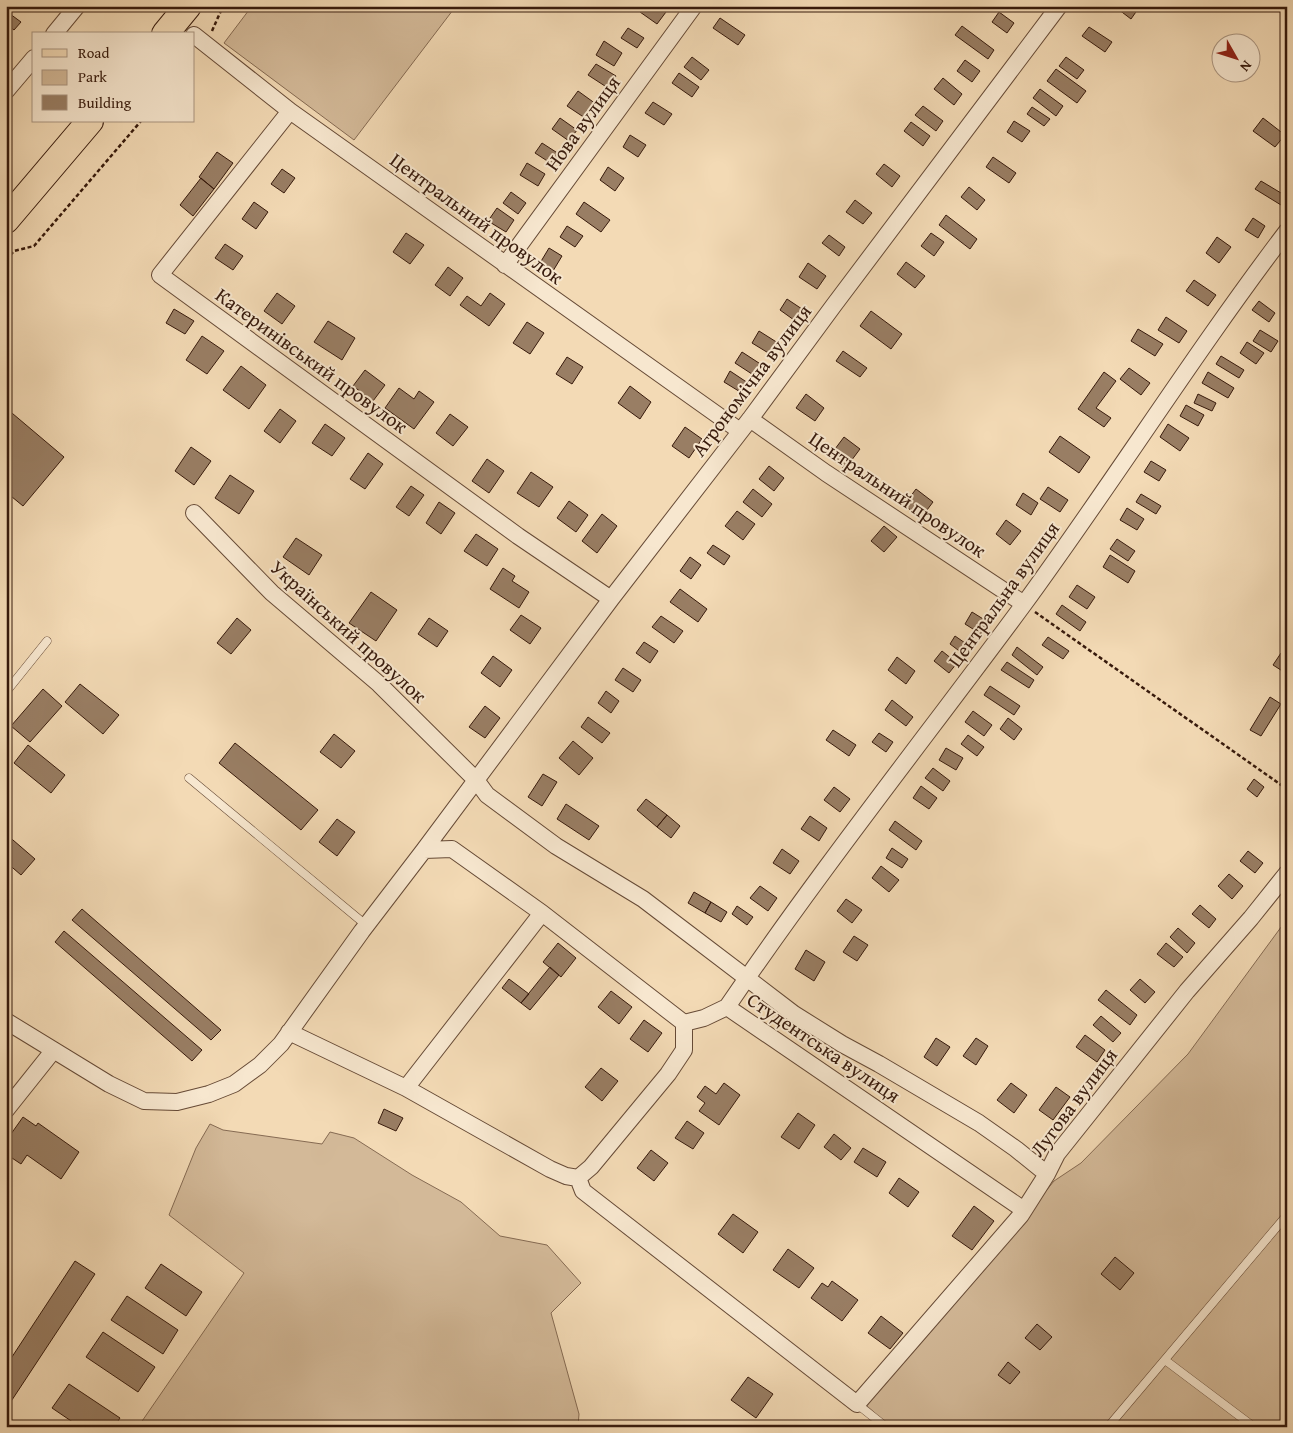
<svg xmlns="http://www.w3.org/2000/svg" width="1293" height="1433" font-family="'Gentium Book Plus',serif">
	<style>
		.green { fill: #d3b998; stroke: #856a52 }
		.building { fill: #997e64; stroke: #371a0c }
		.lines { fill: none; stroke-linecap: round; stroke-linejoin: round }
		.lane-casing { stroke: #664a36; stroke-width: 9 }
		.street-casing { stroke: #664a36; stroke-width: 18 }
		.primary-casing { stroke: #371a0c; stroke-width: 28 }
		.path { stroke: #371a0c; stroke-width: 2.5; stroke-dasharray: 4 2.5; stroke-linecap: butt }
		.lane { stroke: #f7e7cf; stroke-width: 8 }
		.street { stroke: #f7e7cf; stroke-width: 16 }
		.primary { stroke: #f3dab5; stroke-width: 26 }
		.labels { text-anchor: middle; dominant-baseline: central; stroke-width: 4; stroke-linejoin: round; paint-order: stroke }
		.street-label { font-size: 20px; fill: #371a0c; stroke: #f7e7cf }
	</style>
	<rect width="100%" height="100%" fill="#f3dab5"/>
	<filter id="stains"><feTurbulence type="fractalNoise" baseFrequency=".004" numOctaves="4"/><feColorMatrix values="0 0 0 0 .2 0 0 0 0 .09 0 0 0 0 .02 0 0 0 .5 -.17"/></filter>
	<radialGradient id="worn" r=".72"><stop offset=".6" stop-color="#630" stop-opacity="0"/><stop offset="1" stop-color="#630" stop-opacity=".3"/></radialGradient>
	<path class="green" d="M252 6H456L354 140 224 43Z
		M1287 919V1427H890L866 1405 993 1256 1054 1181 1081 1163 1188 1054Z
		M210 1124 223 1130 322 1144 330 1132 354 1138 412 1175 461 1202 500 1236 547 1245 581 1283 551 1313 579 1414 578 1427H138L244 1273 169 1215 196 1148Z"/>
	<path class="building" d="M644 6H658L666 12 657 24 640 12Z
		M1114 6H1135L1138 9 1131 19Z
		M6 11 21 22 14 30 6 24Z
		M999 12 1014 23 1007 33 992 22Z
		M720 18 745 35 738 45 713 28Z
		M962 26 994 50 988 59 955 35Z
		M1089 27 1112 42 1105 52 1082 36Z
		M628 28 644 38 637 48 621 38Z
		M604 41 622 53 614 66 596 55Z
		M692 57 709 70 701 80 684 67Z
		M1066 57 1084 70 1077 79 1059 66Z
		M965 60 980 71 972 82 957 71Z
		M596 64 616 76 608 88 588 75Z
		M1056 69 1086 91 1077 103 1047 81Z
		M679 73 699 87 692 97 672 83Z
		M943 78 962 94 954 105 934 89Z
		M1040 89 1063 106 1056 116 1033 98Z
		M578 91 596 104 585 118 567 106Z
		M653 102 672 114 664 125 645 113Z
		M923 106 943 121 936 131 915 115Z
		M1032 107 1050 119 1044 126 1027 114Z
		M560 118 577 130 569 141 552 129Z
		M1263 118 1285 135 1275 147 1253 131Z
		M1014 121 1030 131 1022 142 1007 132Z
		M911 122 930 136 923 146 904 131Z
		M630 135 646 145 638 157 623 147Z
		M542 143 559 154 552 164 535 153Z
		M217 152 233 163 214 189 199 177Z
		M993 157 1016 173 1009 183 986 167Z
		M527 163 545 174 538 186 520 175Z
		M884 164 900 176 892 187 876 174Z
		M608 167 624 178 615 191 600 180Z
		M282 169 295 178 284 193 271 184Z
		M201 178 214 189 193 216 180 205Z
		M1261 181 1286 196 1281 205 1255 189Z
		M969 187 985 200 977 210 961 197Z
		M511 192 526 203 518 214 503 203Z
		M855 200 872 213 863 224 846 212Z
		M254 202 268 212 256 229 242 219Z
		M584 202 610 220 601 232 576 214Z
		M497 208 514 220 506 232 488 221Z
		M946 215 977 239 970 249 939 225Z
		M1253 218 1265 226 1258 238 1245 230Z
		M567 226 583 236 575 247 560 237Z
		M406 233 424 245 410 264 393 252Z
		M931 233 944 242 934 256 921 246Z
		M829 235 845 247 839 256 822 243Z
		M1217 237 1231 247 1219 263 1206 253Z
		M225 244 243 256 233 270 215 258Z
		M549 248 562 256 553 271 540 263Z
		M906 262 925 276 915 288 897 274Z
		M808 263 826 276 817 289 799 277Z
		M448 267 463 278 450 296 435 285Z
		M1194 280 1216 295 1208 306 1186 291Z
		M277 293 295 306 282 324 264 311Z
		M490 293 505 304 489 326 460 305 467 296 481 306Z
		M787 299 802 309 794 320 780 310Z
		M1259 301 1275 313 1269 322 1252 310Z
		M174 309 194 321 185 334 166 323Z
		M871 311 902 334 891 349 860 326Z
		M1166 317 1187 331 1179 343 1158 330Z
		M328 321 355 338 342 360 314 342Z
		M527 322 544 333 530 354 513 343Z
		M1138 329 1163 344 1155 356 1131 341Z
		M1260 330 1278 341 1271 352 1253 341Z
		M759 331 778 343 770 354 752 343Z
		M202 336 224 351 207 374 186 360Z
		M1247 342 1264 353 1256 364 1240 353Z
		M843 351 867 368 860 377 836 361Z
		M742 352 762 365 755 376 735 363Z
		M1221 356 1244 370 1239 378 1216 364Z
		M567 357 583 367 572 384 556 374Z
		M241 366 266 385 249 409 223 390Z
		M1129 368 1150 383 1141 395 1120 379Z
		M365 370 385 385 373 401 353 386Z
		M730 371 748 383 742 393 724 382Z
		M1104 372 1116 381 1096 408 1111 418 1104 427 1078 409Z
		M1208 372 1234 388 1228 398 1202 383Z
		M630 386 651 402 640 419 618 403Z
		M399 388 414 399 419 391 434 402 414 429 385 408Z
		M806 394 824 408 815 421 796 408Z
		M1198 394 1216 403 1212 411 1194 403Z
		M1186 405 1204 415 1198 426 1180 416Z
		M6 408 64 457 23 506 6 492Z
		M280 409 296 421 280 443 264 431Z
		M450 414 468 427 453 446 436 433Z
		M325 424 345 438 332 456 312 443Z
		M1168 424 1189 438 1180 451 1160 437Z
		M685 427 702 439 689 458 672 446Z
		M1060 436 1090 457 1079 473 1049 452Z
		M844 437 860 449 845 469 829 457Z
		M191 447 211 461 194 485 175 471Z
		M368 453 383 464 365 489 350 479Z
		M487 459 504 471 489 493 472 481Z
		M1151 461 1166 470 1159 481 1144 472Z
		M769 466 784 478 774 491 759 479Z
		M531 472 553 487 539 507 517 493Z
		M230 475 254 491 239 514 215 498Z
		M411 486 424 495 409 516 396 507Z
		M1048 487 1068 500 1060 512 1040 499Z
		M753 489 772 504 762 517 743 502Z
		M916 489 933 502 921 518 904 505Z
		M1023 493 1038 503 1031 515 1016 505Z
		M1141 494 1161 506 1156 514 1136 502Z
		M569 501 588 515 576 532 557 518Z
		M439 502 455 513 441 534 426 523Z
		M1127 508 1144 519 1137 530 1120 520Z
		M737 511 755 524 743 540 725 526Z
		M602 514 617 526 597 553 582 541Z
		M1006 520 1021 531 1010 545 996 534Z
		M884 526 897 537 884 552 871 541Z
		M476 534 498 549 487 566 464 551Z
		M296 538 322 555 309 575 283 557Z
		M1117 539 1135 551 1128 561 1110 549Z
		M713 545 730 556 724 565 707 553Z
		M1110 555 1135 571 1128 583 1103 567Z
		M690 557 701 565 691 579 680 571Z
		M503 568 515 576 512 581 529 592 519 608 490 589Z
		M1077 585 1095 597 1087 609 1069 597Z
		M680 589 707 609 698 622 670 602Z
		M371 592 397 610 376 641 349 623Z
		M1062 605 1086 622 1080 631 1056 614Z
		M972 612 988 622 981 634 965 624Z
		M521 615 541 628 530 644 510 630Z
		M661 616 683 631 674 643 652 627Z
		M237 618 251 630 231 654 217 643Z
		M429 618 448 631 437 647 418 634Z
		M955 636 968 645 962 653 950 644Z
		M1048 637 1069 651 1063 659 1042 645Z
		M644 642 658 651 650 663 636 653Z
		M1017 647 1043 667 1037 675 1012 655Z
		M942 651 957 663 949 673 934 661Z
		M1281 653 1287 657V674L1273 665Z
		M493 656 512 670 500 687 481 673Z
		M897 657 915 671 906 684 888 670Z
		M1007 662 1034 680 1029 688 1001 670Z
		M623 668 641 680 633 692 615 680Z
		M80 684 119 715 103 734 65 702Z
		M990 686 1020 706 1014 715 984 695Z
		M43 689 62 706 30 742 11 726Z
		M606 691 619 701 611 713 598 703Z
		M1270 697 1281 704 1261 736 1250 730Z
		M892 700 913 717 906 726 885 710Z
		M485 706 500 718 485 738 469 727Z
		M973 711 992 725 984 736 965 722Z
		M588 717 610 733 602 743 581 727Z
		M1008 718 1022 729 1014 740 1000 729Z
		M833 730 856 745 849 756 826 740Z
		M879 733 893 742 886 752 872 742Z
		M334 734 355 751 341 768 320 752Z
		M968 735 984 747 977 756 961 744Z
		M573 741 593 758 579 775 559 758Z
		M235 743 318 810 301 830 219 763Z
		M28 745 65 775 51 793 14 763Z
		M946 748 963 758 956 770 939 760Z
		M933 768 950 781 943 791 925 778Z
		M543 774 557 782 542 806 528 797Z
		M1254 779 1264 787 1257 797 1247 789Z
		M921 786 937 798 929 809 913 798Z
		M834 787 850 799 840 812 824 800Z
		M646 799 667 815 657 827 637 810Z
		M566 804 599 826 589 840 557 819Z
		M667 815 680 826 671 838 657 827Z
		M810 816 827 828 819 841 801 829Z
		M337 819 355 832 337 856 319 842Z
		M895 821 922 841 916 850 889 830Z
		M6 834 35 859 21 875 6 862Z
		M892 848 908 859 902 868 886 858Z
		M782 849 799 861 790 874 773 863Z
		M1248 851 1263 863 1255 873 1240 861Z
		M881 866 899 880 889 892 872 878Z
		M1229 874 1243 886 1232 899 1218 886Z
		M760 886 777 898 768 911 750 898Z
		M694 892 711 902 705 913 688 903Z
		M846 899 862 910 852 923 837 911Z
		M711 902 727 912 721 922 705 913Z
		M1200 905 1216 919 1209 928 1192 914Z
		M737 906 753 917 747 925 732 914Z
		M82 909 221 1030 211 1040 72 920Z
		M1178 928 1195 943 1187 953 1170 937Z
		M64 931 202 1050 192 1061 55 942Z
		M854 936 868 945 857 961 843 952Z
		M558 943 576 958 561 977 543 962Z
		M1166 943 1183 957 1174 967 1157 954Z
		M806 950 825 962 814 981 795 969Z
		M550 967 559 975 530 1010 521 1003Z
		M509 979 529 994 521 1003 502 988Z
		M1140 979 1155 992 1145 1003 1130 990Z
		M1106 990 1137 1015 1130 1025 1098 1000Z
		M611 991 632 1007 619 1024 598 1007Z
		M1101 1016 1121 1033 1113 1042 1093 1025Z
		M644 1020 662 1033 648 1052 630 1039Z
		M1085 1035 1105 1050 1097 1062 1076 1047Z
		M936 1038 950 1047 937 1066 924 1057Z
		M976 1038 988 1046 976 1065 963 1056Z
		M601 1068 618 1081 602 1101 585 1087Z
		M724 1083 740 1095 719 1125 699 1111 705 1103 697 1097 705 1086 716 1094Z
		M1011 1083 1027 1095 1014 1113 997 1100Z
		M1056 1087 1070 1097 1053 1120 1039 1110Z
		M384 1109 403 1118 396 1131 378 1123Z
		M798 1113 815 1125 799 1149 781 1137Z
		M23 1117 36 1126 38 1123 79 1152 61 1179 27 1155 21 1164 6 1154V1141Z
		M687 1121 704 1133 693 1149 675 1138Z
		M834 1134 851 1148 841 1160 824 1147Z
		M863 1148 886 1162 877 1177 854 1162Z
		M651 1150 668 1163 654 1181 637 1168Z
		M899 1178 919 1192 908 1207 889 1193Z
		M974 1206 994 1221 972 1250 952 1236Z
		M733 1214 758 1232 743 1253 718 1234Z
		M788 1249 814 1268 799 1288 773 1270Z
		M1115 1257 1134 1273 1120 1290 1101 1274Z
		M75 1261 95 1274 6 1409V1366Z
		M161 1264 202 1292 186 1316 145 1288Z
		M832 1281 858 1300 842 1321 811 1298 822 1283 828 1287Z
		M127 1296 178 1330 163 1354 111 1320Z
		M881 1316 903 1333 890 1349 868 1333Z
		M1037 1324 1052 1337 1040 1350 1025 1338Z
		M103 1332 155 1367 138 1392 86 1357Z
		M1008 1362 1020 1372 1010 1384 998 1375Z
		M748 1377 773 1394 756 1418 731 1400Z
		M69 1384 120 1418 114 1427H80L52 1408Z"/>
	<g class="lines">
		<defs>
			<path id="lane" d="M6 692 47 641
				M189 778 366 925
				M1165 1360 1254 1427
				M857 1404 886 1427
				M1108 1427 1287 1215"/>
			<path id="street" d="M54 34 77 6
				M194 35 290 111 740 431
				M6 91 34 58
				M290 111 160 275 518 536 611 599
				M505 265 694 6
				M750 419 826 473 1024 604
				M194 513 272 593 379 684 476 780 487 795 556 846 643 899 794 1014 842 1044 879 1064 979 1123 1016 1149 1047 1174
				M424 850 452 849 542 913 684 1023 704 1018 727 1007 1024 1210
				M727 1007C821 869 925 738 1024 604 1114 481 1195 352 1287 231
				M6 1021 109 1084 144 1101 177 1102 209 1094 234 1084 260 1065 281 1044 362 931 424 850 611 599 750 419 834 305 1059 6
				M289 1032 406 1088 550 1169 566 1176 578 1178 591 1167 668 1074 684 1050V1023
				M406 1088 542 913
				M6 1110 53 1051
				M578 1178 583 1191 857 1404 1021 1215 1047 1174 1057 1154 1187 991 1251 918 1287 873"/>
			<path id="primary" d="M165 34 188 6
				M6 220 90 121"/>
		</defs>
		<use href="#lane" class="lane-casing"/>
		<use href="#street" class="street-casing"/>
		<use href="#primary" class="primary-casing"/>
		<path class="path" d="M212 31 223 6
			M6 260 14 251 34 246 141 121
			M1035 612 1287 789"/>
		<use href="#lane" class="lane"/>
		<use href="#street" class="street"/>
		<use href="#primary" class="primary"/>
	</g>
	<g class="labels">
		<g class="street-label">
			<text transform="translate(582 123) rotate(-54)">Нова вулиця</text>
			<text transform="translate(477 218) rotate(36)">Центральний провулок</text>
			<text transform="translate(312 360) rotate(36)">Катеринівський провулок</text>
			<text transform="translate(751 380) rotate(-53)">Агрономічна вулиця</text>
			<text transform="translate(898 494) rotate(34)">Центральний провулок</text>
			<text transform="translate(1003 594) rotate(-54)">Центральна вулиця</text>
			<text transform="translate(349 631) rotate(42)">Український провулок</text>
			<text transform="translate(824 1047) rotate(34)">Студентська вулиця</text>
			<text transform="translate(1073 1102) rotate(-53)">Лугова вулиця</text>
		</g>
	</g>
	<rect width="1293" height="1433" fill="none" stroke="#f3dab5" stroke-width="25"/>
	<rect x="8" y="8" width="1278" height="1418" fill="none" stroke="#371a0c" stroke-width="2.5"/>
	<rect x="12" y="12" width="1268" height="1408" fill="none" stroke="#371a0c"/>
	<rect x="32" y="32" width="162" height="90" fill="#f7e7cf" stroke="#aa9581"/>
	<rect x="42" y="49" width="25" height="8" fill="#f3dab5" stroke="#aa9581"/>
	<text x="78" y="58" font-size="15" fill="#371a0c">Road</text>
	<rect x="42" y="70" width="25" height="15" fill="#d3b998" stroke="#aa9581"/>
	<text x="78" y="82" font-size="15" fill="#371a0c">Park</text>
	<rect x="42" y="95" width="25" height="15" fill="#997e64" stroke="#aa9581"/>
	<text x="78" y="108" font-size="15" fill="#371a0c">Building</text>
	<g transform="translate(1236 58) rotate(129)"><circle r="24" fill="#f7e7cf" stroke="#aa9581"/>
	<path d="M0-4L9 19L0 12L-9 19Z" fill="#8f2418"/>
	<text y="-8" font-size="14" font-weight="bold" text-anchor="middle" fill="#371a0c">N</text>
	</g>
	<rect width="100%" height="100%" filter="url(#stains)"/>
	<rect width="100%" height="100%" fill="url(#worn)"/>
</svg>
